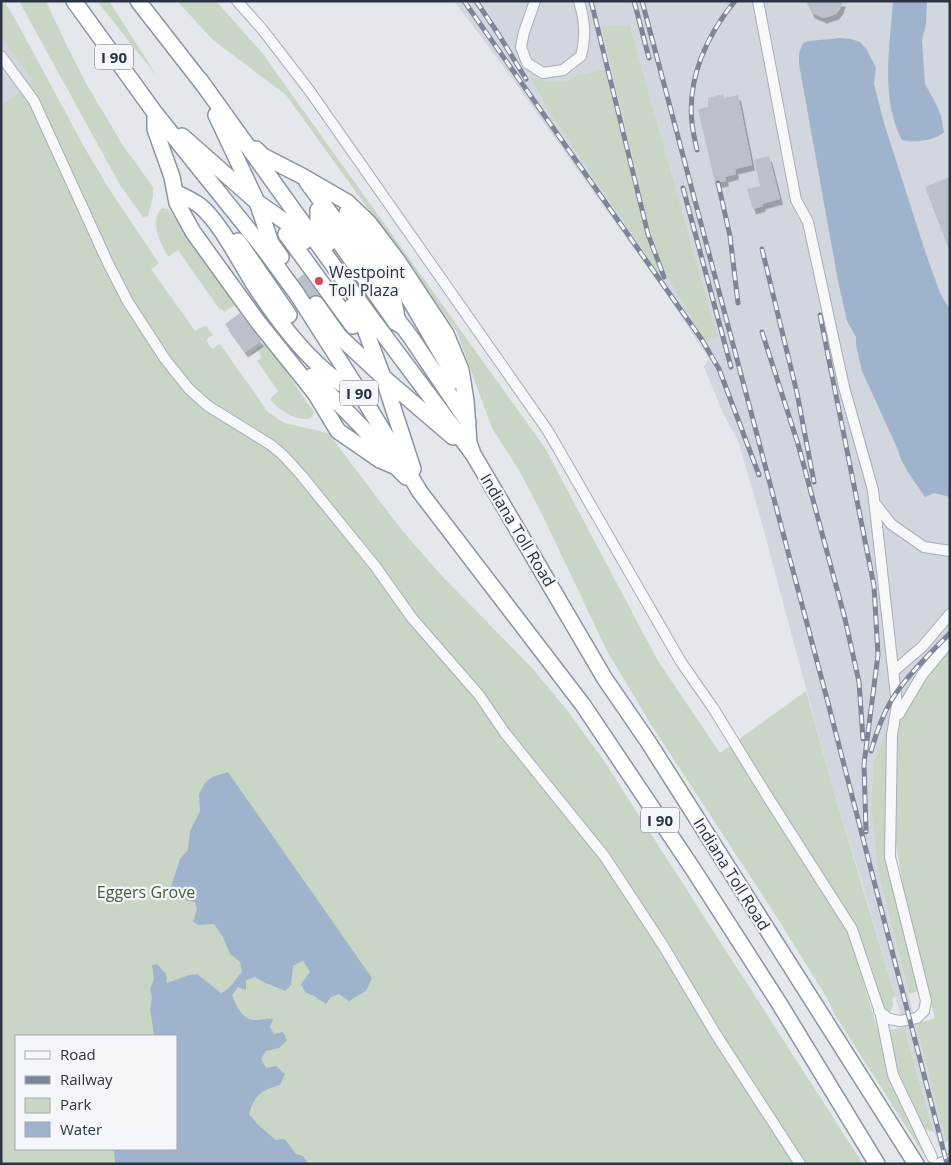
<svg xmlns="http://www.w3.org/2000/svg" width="951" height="1165" font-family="'Open Sans',sans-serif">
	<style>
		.built { fill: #d2d6de; fill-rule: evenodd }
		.green { fill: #c9d6c5; fill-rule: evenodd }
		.water { fill: #9fb4cc }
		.building { fill: #bbc0ca; filter: url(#shadow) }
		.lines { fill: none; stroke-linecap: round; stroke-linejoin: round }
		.minor-casing { stroke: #a9aeb7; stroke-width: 12 }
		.highway-casing { stroke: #8b94a3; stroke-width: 18 }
		.minor { stroke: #f7f8fa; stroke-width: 10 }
		.highway { stroke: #fff; stroke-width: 15 }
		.rail-casing { stroke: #7d8696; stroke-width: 5 }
		.rail { stroke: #f4f6f9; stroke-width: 3; stroke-dasharray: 9; stroke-linecap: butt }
		.poi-dot { fill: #d1495b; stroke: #f4f6f9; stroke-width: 2 }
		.labels { text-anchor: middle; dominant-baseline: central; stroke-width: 4.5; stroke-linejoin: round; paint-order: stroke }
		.shield { fill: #f4f6f9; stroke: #676e7b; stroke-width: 1 }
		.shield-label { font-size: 15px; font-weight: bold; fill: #2b3445 }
		.poi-label { font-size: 16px; fill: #2b3445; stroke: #f4f6f9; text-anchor: start }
		.street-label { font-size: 16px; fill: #2b3445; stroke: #f4f6f9 }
		.park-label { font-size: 16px; fill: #3f6138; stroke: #f4f6f9 }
	</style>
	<defs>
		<filter id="shadow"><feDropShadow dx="3" dy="5.5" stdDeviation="0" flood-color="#0004"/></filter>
	</defs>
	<rect width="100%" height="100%" fill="#e4e7ec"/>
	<path class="built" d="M454 1H950V648L935 664 896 729 887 728 873 763 871 811 879 877 946 1142 939 1147 862 883 831 782 761 520 739 443 723 413 704 367 709 359 667 295 507 71ZM630 26 718 338 705 342 666 275 658 254ZM605 69 642 218 658 271 552 117 530 77 555 82 568 80 577 75Z
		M1 37 33 82 1 105Z"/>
	<path class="green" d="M1 1H4L14 17 87 152 113 195 157 260 158 264 151 269 195 331 204 326 207 327 213 335 206 340 212 349 220 344 268 412 284 423 328 433 401 529 441 575 534 670 570 714 604 761 863 1164H1V105L33 82 1 37ZM16 1036H176V1149H16Z
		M19 1H46L68 48 87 85 124 147 153 187V197L148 216 143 217 120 185Z
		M97 1H109L155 73V74Z
		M177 1H216L263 54 280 78 545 448 658 661 720 753 806 691 831 782 895 996 892 1000 893 1006 890 1012H886C877 1000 879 988 874 975 864 941 848 910 827 882L820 888 847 929 887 1060 927 1157 926 1158 835 1015 827 998 778 919 652 726 607 651 542 514 520 472 492 428 457 332 286 95 213 40Z
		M618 25 630 26 718 338 705 342 666 275 658 254 647 217 602 27Z
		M605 69 642 218 659 273 552 117 530 77 555 82 568 80 577 75Z
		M162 208 168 209 236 304 224 312 222 309 220 310 178 250 169 256 167 255C160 242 149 221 162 208Z
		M266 342 313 411 314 414 309 419C294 420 279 410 270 399L278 391 257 361 262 357 258 351 252 355 251 353Z
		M950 648V1139L946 1142 916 1024 935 1018 909 919 895 839 896 729 935 664Z
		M887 728H889L886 773 887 867 919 991 909 994 879 877 871 811 873 763Z
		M904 1027 934 1132 921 1128 897 1076 887 1031Z"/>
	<path class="water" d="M893 1H927L926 24 922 41 925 84 936 104 941 116 944 132C935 141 914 143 902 140 880 99 890 45 893 1Z
		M840 38 851 39 860 42 867 50 876 68 874 84 884 123 926 254 940 293 950 310V497L934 493 925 497C916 483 901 465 898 450L862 371 856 345V337L847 321 838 281 799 64V53L803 43 809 41Z
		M228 772 372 978 366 991 349 1001 339 994 331 997 326 1004 314 996 305 992 301 984 310 972 303 961 293 966 291 985 285 991C275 986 265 984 255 977L246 980V990L238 987 232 995C236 1006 243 1021 257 1020 263 1020 264 1018 273 1019L270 1027 274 1034 283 1032 287 1040 279 1048 266 1051 261 1059 266 1068 276 1066 285 1074 280 1085C262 1090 254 1095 249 1114L258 1125 276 1140 285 1139 296 1154 303 1156 309 1164H115L114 1149H176V1036H154L150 1008 152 998 150 990 154 978 152 965 157 964 166 974 167 983 189 975 197 974 221 993C232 988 234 980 242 972L240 962 230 954 223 937 214 924 199 925 193 922 197 910 195 902 175 898 171 887 180 859 188 850 190 831 200 811 199 794 205 783 212 777Z"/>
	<path class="building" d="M806 1H843L840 9 836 14 824 18 812 13Z
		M723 94 724 98 738 95 752 165 735 169 736 174 725 177 726 181 715 183 698 109 708 107V98Z
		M769 156 780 199 762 204 763 206 753 209 747 189 760 186 754 160Z
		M950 177V250H949L925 187Z
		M304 274 319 295H315L310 297 297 279Z
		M240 313 261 341 245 352 225 324Z"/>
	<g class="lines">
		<defs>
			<path id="minor" d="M237 1 262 29 309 90 548 431 681 662 713 708 771 802 852 929 881 1015 893 1075 932 1157
				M535 1 524 32 521 47 527 63 543 73 563 70 581 56C586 35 585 22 579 1
				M758 1 796 200 808 222 844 387 873 490 897 705 892 735 890 857 926 1001 924 1011 917 1018 900 1021 889 1019 879 1011
				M1 56 34 101 108 263 128 302 165 359 189 389 208 406 271 445 284 456 302 476 375 566 412 618 479 695 505 733 605 857 664 947 717 1036 800 1164
				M874 502 891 524 924 547 950 551
				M894 671 923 646 950 614
				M899 714 922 675 950 641
				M938 1164 950 1159"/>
			<path id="highway" d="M74 1 155 113 264 249 297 294 357 388 420 492 583 705 693 869 779 1003 877 1164
				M138 1 205 87
				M200 80 369 315 473 454 605 679 649 743 916 1164
				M155 113V129L172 177 177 203 193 232 258 322 315 393 338 431 380 460 396 467 406 477
				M216 115 257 202 271 243 281 257
				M182 136 257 202 294 228 304 242
				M256 149 263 156 302 176 347 202 369 223 397 260 446 334 461 370 466 401 469 443 472 451
				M307 182 392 297C399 311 392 316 404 328
				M175 192C183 196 192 200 199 205 219 220 241 264 255 286 282 327 316 372 360 395
				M318 210V226L329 243
				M347 212 403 288 457 381
				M328 226 396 323
				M286 234 353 326
				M238 241 289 315
				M316 304 339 336 383 377 453 437
				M351 307 362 321 383 377 413 469
				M397 323 404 328 412 339 468 422
				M312 376 361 426 392 461"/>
		</defs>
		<use href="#minor" class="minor-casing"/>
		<use href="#highway" class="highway-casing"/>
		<use href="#minor" class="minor"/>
		<use href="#highway" class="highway"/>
		<defs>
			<path id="rail" d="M464 1 702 340 719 369 759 475
				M476 1 497 32 526 79
				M591 1 648 234 664 277
				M634 1 649 58
				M642 1 827 699 947 1164
				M697 150C695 141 693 132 692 123 687 78 707 35 735 1
				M718 183 730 236 738 303
				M683 188 731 367
				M762 249 797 393 814 482
				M820 315 874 586 878 655 864 764 866 832
				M762 332 798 444 845 619 859 682 863 739
				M871 751C876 734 882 716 891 701 906 676 930 654 950 633"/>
		</defs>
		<use href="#rail" class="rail-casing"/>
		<use href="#rail" class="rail"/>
	</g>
	<circle class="poi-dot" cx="319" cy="281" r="5"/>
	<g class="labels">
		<g class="shield">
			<rect x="95" y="44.5" width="38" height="25" rx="4"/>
			<rect x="340" y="380.5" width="38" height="25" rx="4"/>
			<rect x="641" y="807.5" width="38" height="25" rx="4"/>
		</g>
		<g class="shield-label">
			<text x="114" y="57">I 90</text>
			<text x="359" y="393">I 90</text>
			<text x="660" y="820">I 90</text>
		</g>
		<g class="poi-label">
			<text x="329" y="272">Westpoint<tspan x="329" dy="18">Toll Plaza</tspan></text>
		</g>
		<g class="street-label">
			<text transform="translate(518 530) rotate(59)">Indiana Toll Road</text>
			<text transform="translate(732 874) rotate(58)">Indiana Toll Road</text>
		</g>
		<g class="park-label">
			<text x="146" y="892">Eggers Grove</text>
		</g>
	</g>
	<rect width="951" height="1165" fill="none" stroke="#2b3445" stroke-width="5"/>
	<rect x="15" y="1035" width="162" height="115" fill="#f4f6f9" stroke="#a4a8b1"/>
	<rect x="25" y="1051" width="25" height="8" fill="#f7f8fa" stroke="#a4a8b1"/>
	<text x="60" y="1060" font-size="15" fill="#2b3445">Road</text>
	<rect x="25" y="1076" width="25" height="8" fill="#7d8696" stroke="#a4a8b1"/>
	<text x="60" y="1085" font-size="15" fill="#2b3445">Railway</text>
	<rect x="25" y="1098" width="25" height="15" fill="#c9d6c5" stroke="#a4a8b1"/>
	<text x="60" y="1110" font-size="15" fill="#2b3445">Park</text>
	<rect x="25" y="1122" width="25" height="15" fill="#9fb4cc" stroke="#a4a8b1"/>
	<text x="60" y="1135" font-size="15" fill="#2b3445">Water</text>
</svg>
